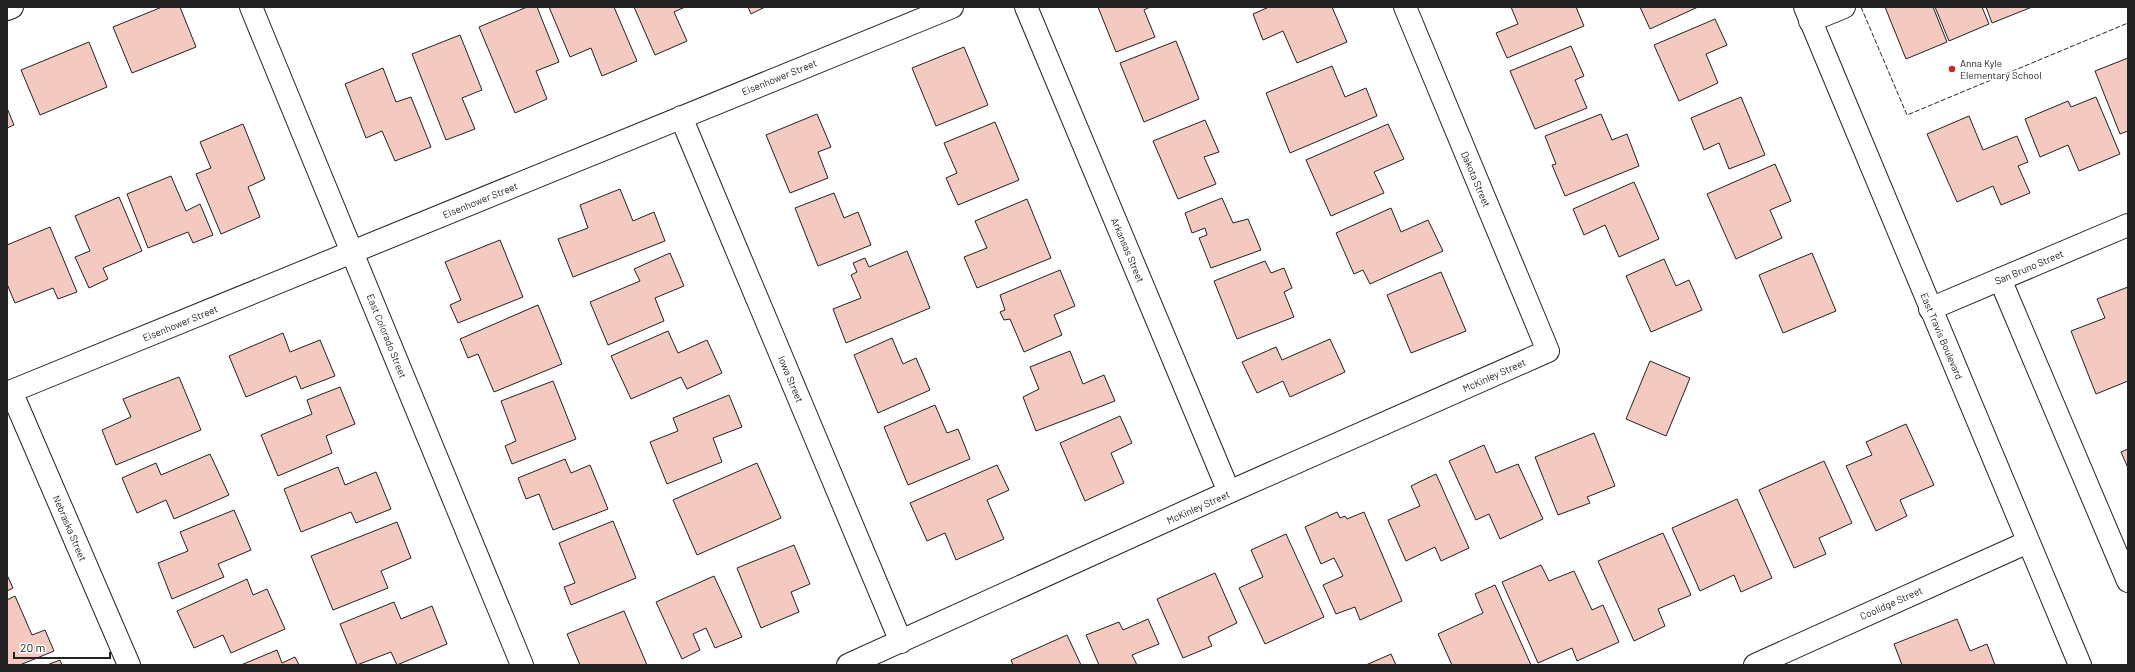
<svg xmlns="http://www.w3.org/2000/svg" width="2135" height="672" font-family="Barlow,sans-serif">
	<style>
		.building { fill: #f3c9c0; stroke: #222 }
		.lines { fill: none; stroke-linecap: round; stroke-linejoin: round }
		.minor-casing { stroke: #222; stroke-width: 24 }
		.major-casing { stroke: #222; stroke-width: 24 }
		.minor { stroke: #fff; stroke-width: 22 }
		.major { stroke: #fff; stroke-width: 22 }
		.fence { stroke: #222; stroke-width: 1; stroke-dasharray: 5 2; stroke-linecap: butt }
		.poi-dot { fill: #c62828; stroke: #fff; stroke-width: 1.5 }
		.labels { text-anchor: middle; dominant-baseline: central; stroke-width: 3; stroke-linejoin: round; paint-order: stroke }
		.poi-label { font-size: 10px; fill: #222; stroke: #fff; text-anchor: start }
		.street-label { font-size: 10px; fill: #222; stroke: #fff }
	</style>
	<rect width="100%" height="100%" fill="#fff"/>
	<path class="building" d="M162 7H180L196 47 132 73 113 27Z
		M527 7H537L559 62 536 71 547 99 515 113 479 27Z
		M549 7H614L637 61 602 76 591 48 570 57Z
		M634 7H685L674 12 687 41 655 55Z
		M748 7H765L751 14Z
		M1098 7H1150L1144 10 1155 37 1116 52Z
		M1269 7H1332L1347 42 1297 63 1283 31 1263 40 1253 14Z
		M1511 7H1576L1584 26 1507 58 1496 33 1518 24Z
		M1640 7H1698L1650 29Z
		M1885 7H1933L1947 42 1906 59Z
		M1935 7H1982L1989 24 1949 41Z
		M1986 7H2032L1992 23Z
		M1715 19 1727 45 1706 54 1718 83 1679 101 1654 45Z
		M460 35 482 90 462 98 475 129 446 140 412 54Z
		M1176 41 1199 99 1144 122 1120 63Z
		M89 42 107 87 40 115 21 70Z
		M1571 46 1584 76 1575 80 1587 108 1535 129 1510 71Z
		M964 47 988 105 936 126 912 68Z
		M2128 58V131L2120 134 2095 71Z
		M1332 66 1345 97 1366 88 1377 116 1290 153 1266 93Z
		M383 68 396 102 411 97 431 147 395 161 382 131 366 138 345 84Z
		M1741 97 1765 155 1729 169 1719 143 1704 150 1691 118Z
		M2096 97 2120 154 2079 171 2068 145 2040 157 2025 119 2068 101 2071 107Z
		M7 108 14 125 7 128Z
		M817 114 831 147 818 152 828 178 790 193 766 135Z
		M1601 114 1612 140 1627 134 1639 166 1565 196 1552 165 1556 164 1545 136Z
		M1969 116 1983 150 2017 136 2028 162 2018 166 2030 193 2001 205 1993 186 1957 202 1927 134Z
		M1205 120 1219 152 1204 157 1216 184 1178 199 1153 141Z
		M995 122 1019 180 958 205 946 178 957 173 944 143Z
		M243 124 265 179 248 187 260 217 221 234 196 174 211 168 200 142Z
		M1388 124 1404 159 1374 172 1384 193 1331 216 1306 160Z
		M1775 164 1791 201 1770 210 1782 238 1736 259 1707 194Z
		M171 176 186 211 200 204 213 235 193 243 188 232 148 248 127 194Z
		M1634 182 1659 239 1619 257 1605 225 1584 235 1573 209Z
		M620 189 633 221 654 212 665 241 573 277 558 239 588 228 580 205Z
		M834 193 844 218 858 212 871 245 818 266 795 208Z
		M119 197 142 251 103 268 108 279 89 288 75 257 90 251 75 216Z
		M1222 198 1233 223 1248 219 1261 250 1211 268 1199 238 1207 235 1205 228 1192 233 1185 213Z
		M1027 199 1051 258 977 288 964 257 987 248 975 221Z
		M1391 208 1401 232 1428 220 1443 251 1370 284 1363 270 1354 274 1336 233Z
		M50 227 77 292 58 299 53 288 15 303 7 284V245Z
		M500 240 523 297 458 323 450 305 461 300 445 262Z
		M907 251 930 308 846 343 833 309 861 298 851 275 857 272 853 263 865 258 869 267Z
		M670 253 684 286 655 298 664 321 608 345 590 302 640 281 634 269Z
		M1812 253 1836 311 1783 333 1759 275Z
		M1664 259 1676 286 1689 280 1702 310 1651 332 1626 276Z
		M1265 261 1271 273 1284 268 1292 288 1284 292 1294 317 1237 339 1214 281Z
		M1060 270 1075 306 1054 315 1062 335 1024 352 1010 319 1004 320 1000 312 1005 310 1000 295Z
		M1441 272 1466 331 1411 353 1387 295Z
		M2128 287V381L2096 394 2071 331 2105 318 2097 299Z
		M538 305 562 364 494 392 478 354 468 358 460 339Z
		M668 331 678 353 707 340 722 373 687 389 681 377 631 399 611 356Z
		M283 333 290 352 320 340 335 376 301 389 296 376 246 397 229 356Z
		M892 338 903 364 916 358 930 390 878 413 854 355Z
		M1330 339 1345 372 1290 397 1283 381 1257 393 1242 362 1276 347 1282 360Z
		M1070 351 1083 384 1104 375 1115 401 1036 431 1023 397 1039 389 1030 367Z
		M1650 361 1690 378 1666 436 1626 419Z
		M179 377 201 430 116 465 102 430 131 417 123 399Z
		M553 381 576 439 512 464 505 446 516 441 501 401Z
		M340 387 355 424 326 436 332 453 278 476 261 435 312 414 307 400Z
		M729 395 742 427 713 438 722 462 667 484 650 442 678 431 673 418Z
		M935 405 947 433 958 429 970 459 908 485 884 427Z
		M1120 416 1132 443 1111 453 1124 483 1085 501 1060 443Z
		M1906 424 1934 485 1900 500 1907 516 1876 531 1846 466 1872 455 1866 442Z
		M1594 433 1615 486 1587 497 1590 503 1558 515 1535 457Z
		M1484 445 1496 473 1518 464 1543 519 1500 539 1489 514 1476 520 1449 461Z
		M2128 449V468L2121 452Z
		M210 454 229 495 174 519 166 500 137 513 122 478 156 463 161 475Z
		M565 459 571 473 590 465 608 509 553 530 539 494 526 499 518 478Z
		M1824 461 1852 523 1819 538 1826 554 1794 568 1759 490Z
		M757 463 781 518 697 555 673 500Z
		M997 465 1009 490 987 500 1004 539 956 560 945 533 927 541 910 503Z
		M338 467 345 485 376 472 391 509 356 523 351 512 301 532 284 489Z
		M1436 474 1469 548 1441 561 1435 547 1406 561 1388 520 1420 506 1411 486Z
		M1737 499 1772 578 1741 592 1734 575 1700 591 1672 528Z
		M234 510 251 550 218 564 224 577 172 599 158 563 188 551 180 532Z
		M1337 512 1340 518 1345 516 1347 519 1364 512 1402 601 1360 620 1355 607 1336 614 1323 585 1343 576 1334 558 1321 564 1305 527Z
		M613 521 636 578 571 605 564 587 575 583 559 543Z
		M397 522 411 558 381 571 388 588 333 610 311 556Z
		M1663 533 1691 595 1658 609 1665 626 1634 641 1598 561Z
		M1286 534 1324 617 1265 644 1239 588 1263 577 1251 550Z
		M794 545 810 584 791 592 799 612 761 628 737 568Z
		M1541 565 1549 581 1574 571 1592 610 1603 605 1619 642 1577 661 1572 648 1538 663 1502 582Z
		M1215 573 1237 623 1208 637 1212 646 1183 658 1157 599Z
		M7 575 13 588 7 591Z
		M714 576 742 637 715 648 706 628 693 634 700 650 682 659 656 602Z
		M247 579 253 595 267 589 285 629 231 653 223 635 194 648 177 611Z
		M1495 585 1531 665H1452L1438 634 1483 613 1475 594Z
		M15 596 32 635 45 630 54 651 20 665H7V600Z
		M394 602 401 619 432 606 447 644 397 665 391 652 357 665 340 624Z
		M624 611 647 665H580L567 634Z
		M1148 619 1159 644 1132 655 1137 665H1099L1086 635 1119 622 1123 630Z
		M1957 619 1970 651 1987 644 1995 665H1902L1894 644Z
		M1067 635 1081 665H1013L1011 660Z
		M277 650 282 663 295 657 299 665H241Z
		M1391 654 1396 665H1366Z
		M60 660 62 665H47Z"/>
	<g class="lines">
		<defs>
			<path id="minor" d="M251 7 522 665
				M1026 7 1229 492
				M7 9 12 7
				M1810 21 1844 7
				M681 117 901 642
				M2000 279 2128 581
				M1930 309 2128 225
				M11 391 129 665
				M7 393 952 7
				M848 665 1229 492 1548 351 1405 7
				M1755 665 2028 542"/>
			<path id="major" d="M1805 7 2080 665"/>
		</defs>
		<use href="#minor" class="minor-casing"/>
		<use href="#major" class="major-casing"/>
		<use href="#minor" class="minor"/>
		<use href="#major" class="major"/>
		<path class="fence" d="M1861 7 1907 115 2128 23"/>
	</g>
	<circle class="poi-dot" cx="1952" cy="69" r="4"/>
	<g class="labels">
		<g class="poi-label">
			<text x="1960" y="63">Anna Kyle<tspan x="1960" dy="12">Elementary School</tspan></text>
		</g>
		<g class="street-label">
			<text transform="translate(779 77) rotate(-22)">Eisenhower Street</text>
			<text transform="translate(1476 179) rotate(67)">Dakota Street</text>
			<text transform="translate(480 200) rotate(-22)">Eisenhower Street</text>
			<text transform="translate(1128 250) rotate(67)">Arkansas Street</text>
			<text transform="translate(2029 267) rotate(-23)">San Bruno Street</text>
			<text transform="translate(180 323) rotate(-22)">Eisenhower Street</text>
			<text transform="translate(387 336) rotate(68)">East Colorado Street</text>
			<text transform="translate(1942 336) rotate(67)">East Travis Boulevard</text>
			<text transform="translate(1494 375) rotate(-24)">McKinley Street</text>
			<text transform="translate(791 379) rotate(67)">Iowa Street</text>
			<text transform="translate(1198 507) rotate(-24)">McKinley Street</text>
			<text transform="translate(70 528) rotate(67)">Nebraska Street</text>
			<text transform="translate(1891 603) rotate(-24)">Coolidge Street</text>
		</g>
	</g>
	<rect width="2135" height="672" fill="none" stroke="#222222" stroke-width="16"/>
	<path d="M14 652v6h96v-6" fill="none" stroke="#222222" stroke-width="2"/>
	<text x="20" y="652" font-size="12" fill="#222222" stroke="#ffffff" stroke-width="3" paint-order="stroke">20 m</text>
</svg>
